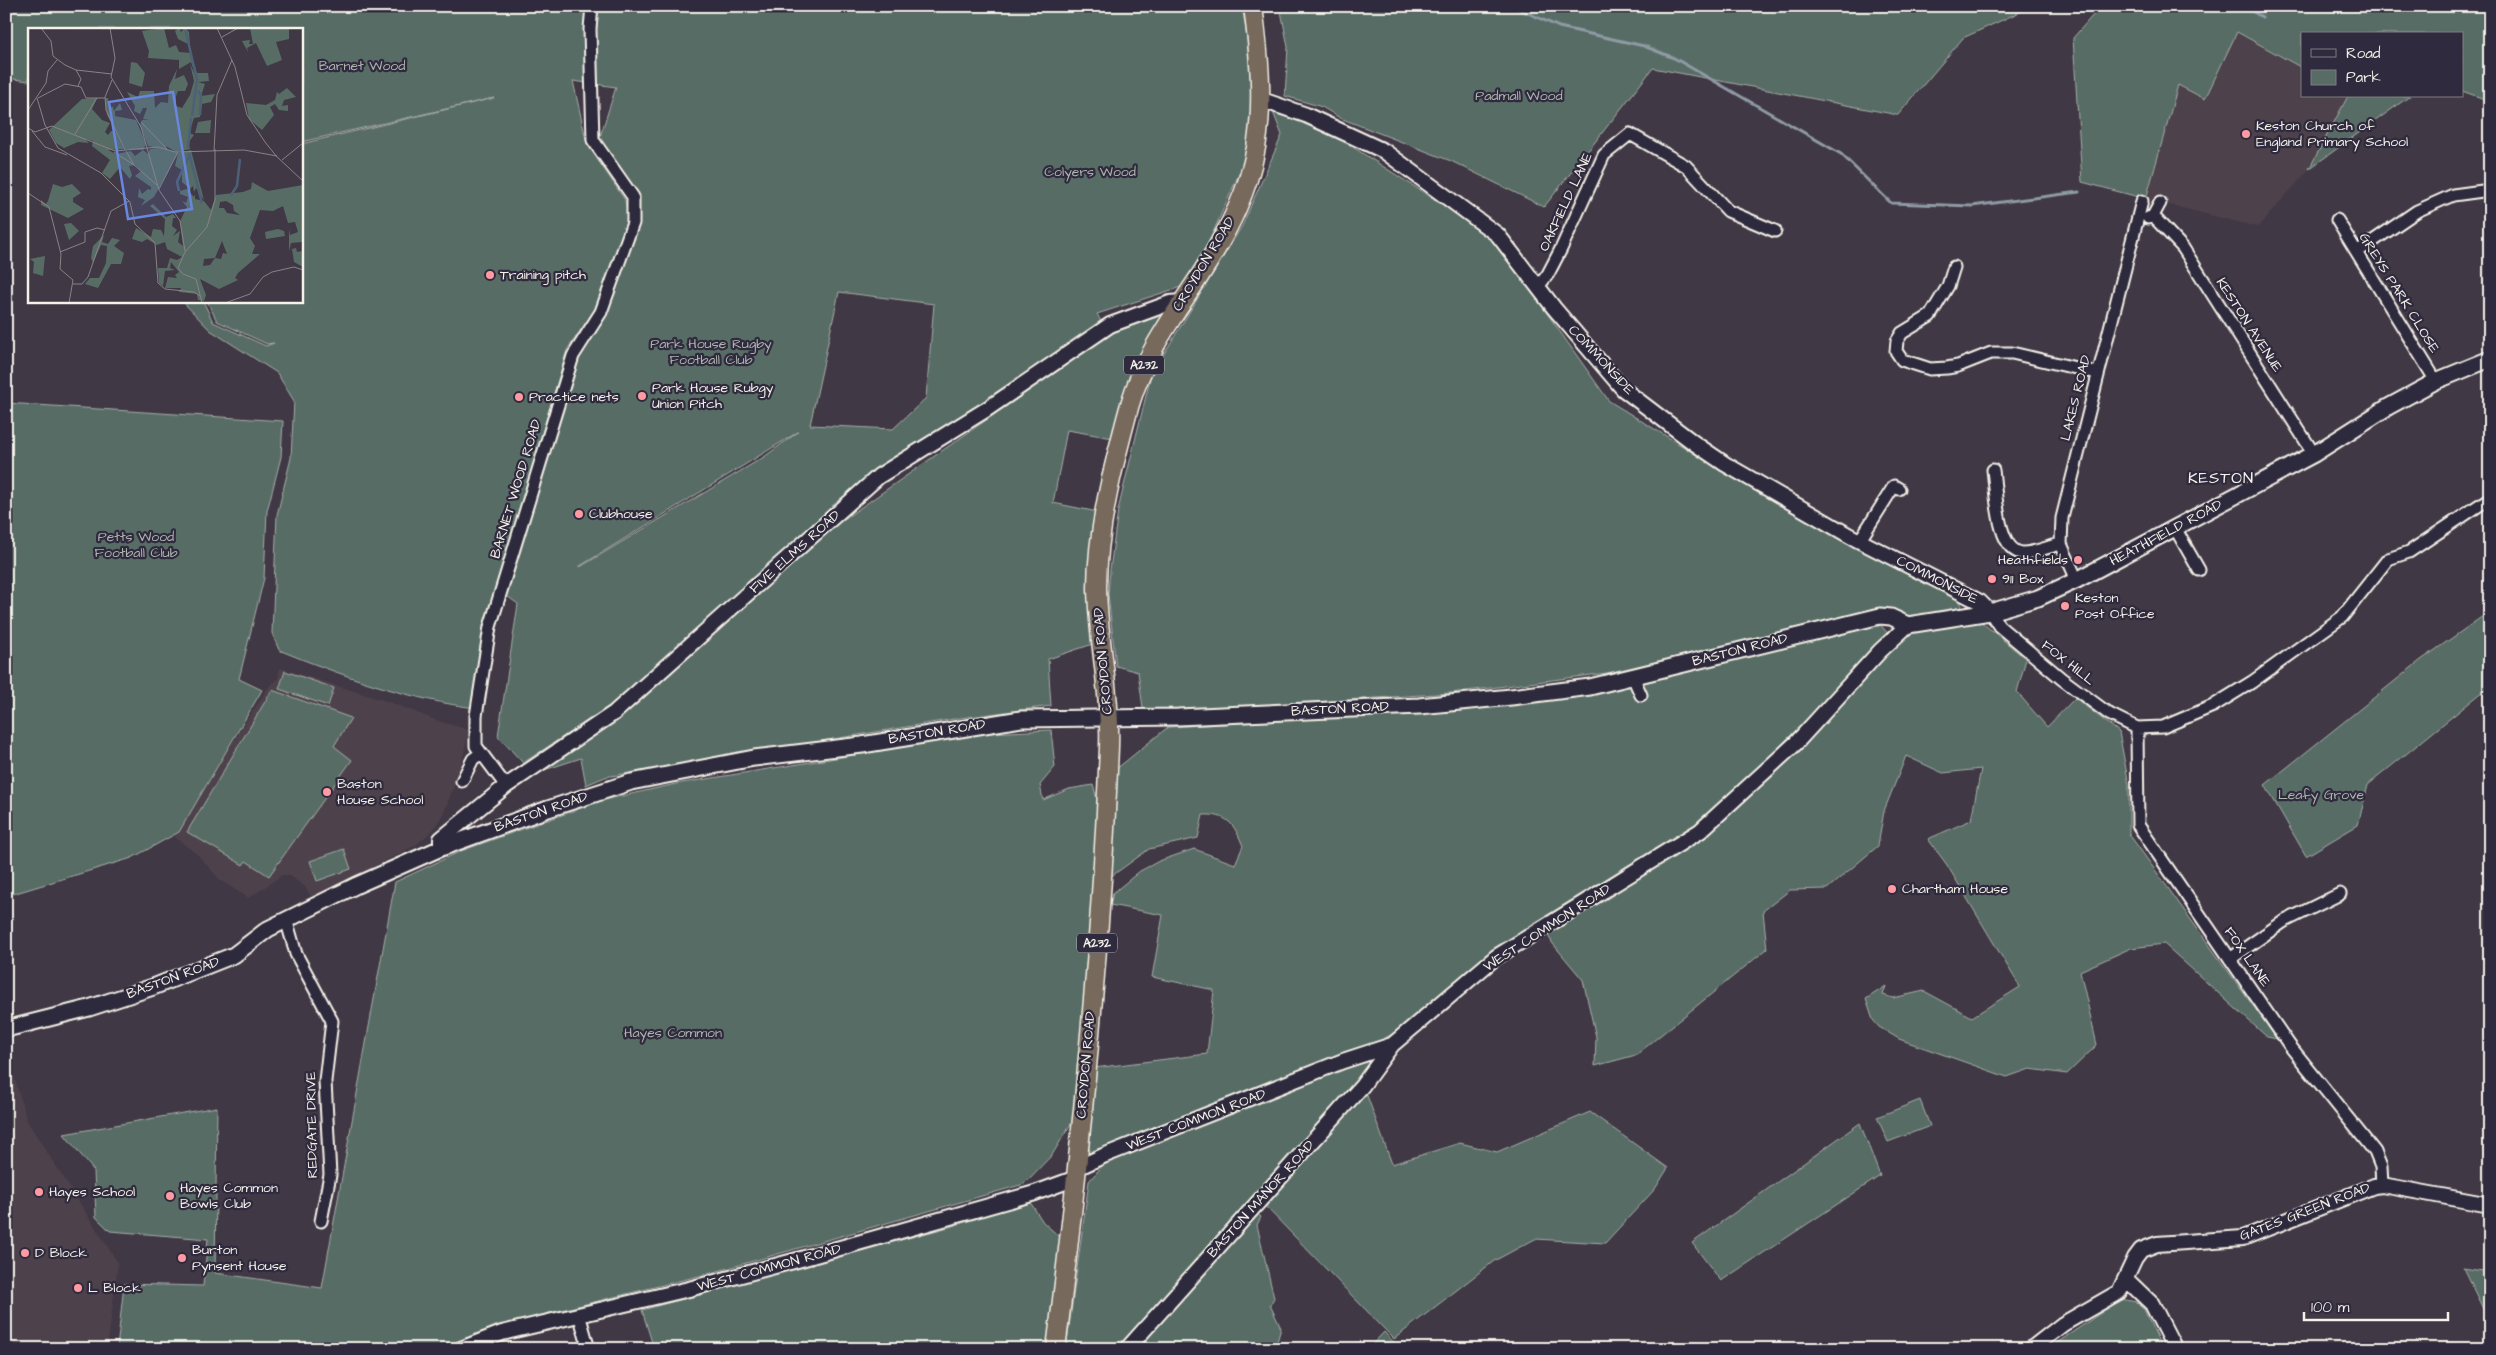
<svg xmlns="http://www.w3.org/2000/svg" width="2496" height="1355" font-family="'Architects Daughter',sans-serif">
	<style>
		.built { fill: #4e424b }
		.green { fill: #586c66; stroke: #a6aea7; fill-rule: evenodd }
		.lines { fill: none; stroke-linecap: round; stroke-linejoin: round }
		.stream { stroke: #8f9ba4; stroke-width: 3 }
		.minor-casing { stroke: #f4f1e8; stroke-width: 15 }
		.tertiary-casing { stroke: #f4f1e8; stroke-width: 18 }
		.secondary-casing { stroke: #f4f1e8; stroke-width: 19 }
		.trunk-casing { stroke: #f4f1e8; stroke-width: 21 }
		.minor { stroke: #2f2a3d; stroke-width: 11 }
		.tertiary { stroke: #2f2a3d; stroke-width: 14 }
		.secondary { stroke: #2f2a3d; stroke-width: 15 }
		.trunk { stroke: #77695c; stroke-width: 18 }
		.poi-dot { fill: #ff9aa2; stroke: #2f2a3d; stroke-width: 2 }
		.labels { text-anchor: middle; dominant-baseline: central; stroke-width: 4.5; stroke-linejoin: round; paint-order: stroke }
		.shield { fill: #2f2a3d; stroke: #b9b5b5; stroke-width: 1 }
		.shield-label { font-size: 12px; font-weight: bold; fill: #f4f1e8 }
		.park-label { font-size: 14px; fill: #aeb5ae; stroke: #2f2a3d }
		.poi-label { font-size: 14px; fill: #f4f1e8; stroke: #2f2a3d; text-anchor: start }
		.street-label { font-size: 14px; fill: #f4f1e8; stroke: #2f2a3d }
		.quarter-label { font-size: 16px; letter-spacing: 1px; fill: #f4f1e8; stroke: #2f2a3d }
		.inset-river { fill: none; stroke: #4c6177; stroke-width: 2.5 }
		.inset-road { fill: none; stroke: #898286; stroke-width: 1 }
		.view { fill: #6887de; fill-opacity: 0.15; stroke: #6887de; stroke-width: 2.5 }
		.inset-edge { fill: none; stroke: #f4f1e8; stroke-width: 2.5 }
	</style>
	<rect width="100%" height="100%" fill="#413845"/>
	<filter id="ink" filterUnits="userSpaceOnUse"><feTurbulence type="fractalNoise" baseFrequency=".02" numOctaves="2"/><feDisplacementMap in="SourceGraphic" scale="10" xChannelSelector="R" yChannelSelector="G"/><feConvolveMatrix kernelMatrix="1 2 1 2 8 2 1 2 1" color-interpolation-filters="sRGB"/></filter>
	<g filter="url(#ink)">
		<path class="built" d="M2236 32 2302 68V96H2348L2309 169 2258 227 2146 199 2178 85 2205 99Z
			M280 668 389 702 438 721 469 730 460 771 444 812 433 830 416 845 312 898 305 887 289 875H282L249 898 221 881 199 856 174 836 178 830 176 829 270 685 278 679Z
			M6 1049 27 1121 118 1263 107 1349H6Z"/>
		<path class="green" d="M6 6H1242L1247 37 1255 138 1190 284 1097 314 1102 323 945 430 764 570 611 705 523 763 498 736 518 604 504 594 576 360 607 312 638 223 636 192 599 140 616 87 573 81 587 144 625 200 628 221 595 309 567 350 484 628 476 708C414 701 337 674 279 650L272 633 277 515 291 458 294 401 277 373 210 330 182 301H203L213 322 266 346 274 343 267 344 217 321 207 301H301V144L494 98 301 142V29H29V81L6 78ZM839 292 934 304 926 398 893 429 810 425ZM798 432 764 457 580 567V566Z
			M1280 6H2033L1963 38 1898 115 1653 68 1544 207 1451 161 1340 118 1322 107 1285 96 1288 47Z
			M2101 6H2490V101L2462 91V34H2302V68L2237 32 2205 99 2178 85 2146 199 2082 182 2073 38Z
			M2348 96H2410L2309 169Z
			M1273 112 1334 135 1493 237 1609 401 1744 484 1961 600V606L1956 612 1912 618 1899 611 1885 610 1607 673 1451 693 1257 706 1169 710 1143 708 1138 672 1116 666 1108 594 1110 570 1118 510 1151 375 1242 226 1282 135Z
			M1174 307 1119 439 1067 430 1053 503 1103 513 1093 644 1048 659 1051 706 960 718 605 777 586 785 581 758 535 773 827 531 1114 331Z
			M6 403 283 421 281 457 267 511 264 578 239 679 262 690 179 832 132 858 6 896Z
			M2490 611V686L2368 785 2358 825 2306 856 2265 785 2421 660Z
			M1979 620 2026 659 2017 692 2047 727 2075 698 2119 732 2129 785V834L2277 1039 2267 1037 2164 944 2131 948 2080 971 2097 1045 2067 1074 2030 1069 2007 1077 1899 1039 1879 1027 1873 1020 1866 999 1886 986 1883 995 1893 998 1924 991 1972 1017 2020 987 1947 865 1928 839 1971 820 1981 769 1943 773 1906 756 1884 811 1878 846 1827 889 1790 890 1763 911 1767 949 1636 1055 1595 1066 1596 1037 1583 980 1553 944 1547 934 1705 836 1800 748 1873 665 1911 633Z
			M1879 623 1889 635 1740 787 1696 827 1494 953 1440 994 1410 1025 1381 1040 1102 1153 1090 1151 1087 1142 1094 1068 1207 1054 1214 990 1152 977 1163 915 1110 905 1113 893 1140 871 1159 861 1194 849 1235 864 1243 846C1234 824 1228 814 1203 815L1198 838 1149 849 1109 878 1115 770 1168 727 1384 715 1533 701 1671 675Z
			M285 671 334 688 328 706 279 689Z
			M272 690 351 718 334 746 352 760 269 876 246 861 243 865 187 832Z
			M1051 730 1055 767 1040 785 1043 800 1069 789 1093 785 1098 802 1081 1039 1072 1122 1052 1155 1024 1184 711 1273 497 1326 440 1349H117L124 1284 203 1286 208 1239 110 1231 96 1217 94 1171 64 1134 217 1107 215 1273 322 1288 395 882 461 851 604 800 676 784 989 733Z
			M344 849 351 869 317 881 310 861Z
			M1387 1051 1335 1106 1118 1349H1066L1089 1181 1104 1164 1151 1143 1282 1093 1347 1064Z
			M1365 1090 1392 1164 1460 1143 1497 1152 1590 1112 1668 1168 1655 1189 1605 1243 1535 1239 1494 1261 1394 1339 1263 1204Z
			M1920 1100 1930 1126 1888 1142 1877 1117Z
			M1860 1123 1880 1176 1721 1281 1692 1243Z
			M1030 1202 1043 1222 1062 1239 1048 1349H654L642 1310 949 1227Z
			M1256 1212 1261 1217 1257 1225 1274 1298 1270 1305 1281 1328 1275 1349H1134Z
			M2463 1268 2490 1272V1323Z
			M2121 1299 2136 1302 2143 1307 2162 1349H2048Z
			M1384 1332 1400 1349H1368Z"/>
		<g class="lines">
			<path class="stream" d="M1512 6 1559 27 1644 46 1674 58 1841 154 1891 203 1972 206 2079 192
				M2243 6 2262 17"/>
			<defs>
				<path id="minor" d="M2153 216 2183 248 2314 454
					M2148 218 2153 216 2160 203
					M2337 220 2436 381
					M2357 252 2417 211 2453 195 2490 190
					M1954 267 1948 286 1930 316 1902 333 1897 341 1896 351 1902 360 1930 369 1947 368 1958 366 1991 353H2012L2097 373
					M1538 287 1548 274 1561 249 1604 155 1630 134 1686 166 1728 211 1775 231
					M1993 470C1996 490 1997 553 2023 553 2035 553 2050 546 2061 544
					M2175 528 2199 570
					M1860 540 1894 486 1899 489
					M2077 580 2061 544 2062 518 2142 201
					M1990 612 1999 626 2062 679 2109 714 2137 728 2163 727 2213 706 2252 682 2342 617 2388 559 2409 552 2490 498
					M1633 677 1641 695
					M2137 728 2138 825 2290 1046 2375 1152 2381 1167 2382 1185
					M462 781 473 759 480 754
					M506 786 476 746V716L490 627 573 356 601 312 633 223V197L593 140 590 29 592 6
					M286 919 296 954 332 1021 325 1081 330 1175 321 1221
					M2230 959 2283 922 2340 894
					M579 1314 589 1349"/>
				<path id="tertiary" d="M1262 100 1306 115 1384 151 1498 235 1554 308 1623 389 1694 443 1725 464 1850 536 1980 602 1990 612
					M441 848V839L506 786 614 713 879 476 987 409 1110 325 1170 303 1182 302
					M1077 1168 1103 1156 1343 1061 1392 1045 1496 957 1700 831 1796 743 1880 651 1908 625
					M2126 1279 2152 1304 2175 1349
					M461 1349 502 1333 689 1289 801 1259 1035 1193 1076 1178
					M1127 1349 1362 1086 1392 1045
					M2031 1349 2063 1324 2119 1292 2135 1258 2141 1250 2157 1244 2243 1238 2374 1186 2382 1185 2490 1205"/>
				<path id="secondary" d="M6 1029 89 1008 153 987 234 955 268 929 357 885 441 848 548 809 631 782 754 758 862 745 1021 719 1178 717 1419 706 1511 697 1590 687 1880 616 1891 617 1908 625 1990 612 2038 598 2077 580 2314 454 2388 407 2436 381 2490 359"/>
				<path id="trunk" d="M1056 1349C1081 1149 1101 948 1109 747 1111 694 1098 641 1097 588 1097 527 1114 463 1130 404 1144 356 1172 318 1199 277 1264 176 1268 123 1253 6"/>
			</defs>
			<use href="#minor" class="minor-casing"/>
			<use href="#tertiary" class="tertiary-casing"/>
			<use href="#secondary" class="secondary-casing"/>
			<use href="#trunk" class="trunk-casing"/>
			<use href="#minor" class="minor"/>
			<use href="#tertiary" class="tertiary"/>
			<use href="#secondary" class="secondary"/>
			<use href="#trunk" class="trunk"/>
		</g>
	</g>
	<g class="poi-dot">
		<circle cx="2246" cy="134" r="5"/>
		<circle cx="490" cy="275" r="5"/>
		<circle cx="642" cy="396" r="5"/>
		<circle cx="519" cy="397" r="5"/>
		<circle cx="579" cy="514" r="5"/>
		<circle cx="2078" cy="560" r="5"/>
		<circle cx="1992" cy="579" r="5"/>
		<circle cx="2065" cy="606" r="5"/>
		<circle cx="327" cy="792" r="5"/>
		<circle cx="1892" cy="889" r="5"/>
		<circle cx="39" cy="1192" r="5"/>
		<circle cx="170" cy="1196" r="5"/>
		<circle cx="25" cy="1253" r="5"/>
		<circle cx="182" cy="1258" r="5"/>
		<circle cx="78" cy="1288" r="5"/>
	</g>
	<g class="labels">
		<g class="shield">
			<rect x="1124" y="355.5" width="40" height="19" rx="4"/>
			<rect x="1077" y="933.5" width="40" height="19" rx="4"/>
		</g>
		<g class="shield-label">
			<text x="1144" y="365">A232</text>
			<text x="1097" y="943">A232</text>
		</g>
		<g class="park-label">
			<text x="362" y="66">Barnet Wood</text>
			<text x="1519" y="96">Padmall Wood</text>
			<text x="1090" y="172">Colyers Wood</text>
			<text x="711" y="344">Park House Rugby<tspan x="711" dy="16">Football Club</tspan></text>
			<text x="136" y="537">Petts Wood<tspan x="136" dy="16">Football Club</tspan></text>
			<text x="2321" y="795">Leafy Grove</text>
			<text x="673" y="1033">Hayes Common</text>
		</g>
		<g class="poi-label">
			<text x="2256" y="126">Keston Church of<tspan x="2256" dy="16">England Primary School</tspan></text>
			<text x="500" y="275">Training pitch</text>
			<text x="652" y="388">Park House Rubgy<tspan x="652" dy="16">Union Pitch</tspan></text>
			<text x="529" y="397">Practice nets</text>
			<text x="589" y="514">Clubhouse</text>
			<text x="2068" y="560" text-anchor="end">Heathfields</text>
			<text x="2002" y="579">911 Box</text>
			<text x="2075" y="598">Keston<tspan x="2075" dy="16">Post Office</tspan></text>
			<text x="337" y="784">Baston<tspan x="337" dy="16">House School</tspan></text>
			<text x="1902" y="889">Chartham House</text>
			<text x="180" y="1188">Hayes Common<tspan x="180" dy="16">Bowls Club</tspan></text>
			<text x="49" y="1192">Hayes School</text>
			<text x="192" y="1250">Burton<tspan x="192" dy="16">Pynsent House</tspan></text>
			<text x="35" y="1253">D Block</text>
			<text x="88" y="1288">L Block</text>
		</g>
		<g class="street-label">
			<text transform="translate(1566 202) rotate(-65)">OAKFIELD LANE</text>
			<text transform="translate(1204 264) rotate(-59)">CROYDON ROAD</text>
			<text transform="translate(2399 293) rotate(58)">GREYS PARK CLOSE</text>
			<text transform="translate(2249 325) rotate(57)">KESTON AVENUE</text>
			<text transform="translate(1601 360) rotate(47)">COMMONSIDE</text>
			<text transform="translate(2076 398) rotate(-76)">LAKES ROAD</text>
			<text transform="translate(516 489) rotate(-73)">BARNET WOOD ROAD</text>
			<text transform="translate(2166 533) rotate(-28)">HEATHFIELD ROAD</text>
			<text transform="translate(795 552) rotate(-42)">FIVE ELMS ROAD</text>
			<text transform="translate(1937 580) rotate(27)">COMMONSIDE</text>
			<text transform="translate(1740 650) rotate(-14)">BASTON ROAD</text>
			<text transform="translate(1103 661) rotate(-95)">CROYDON ROAD</text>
			<text transform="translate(2068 663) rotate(38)">FOX HILL</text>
			<text transform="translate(1340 709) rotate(-3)">BASTON ROAD</text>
			<text transform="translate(937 732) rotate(-9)">BASTON ROAD</text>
			<text transform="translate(541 812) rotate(-19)">BASTON ROAD</text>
			<text transform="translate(1547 928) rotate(-33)">WEST COMMON ROAD</text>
			<text transform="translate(2247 957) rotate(55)">FOX LANE</text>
			<text transform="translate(173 978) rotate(-20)">BASTON ROAD</text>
			<text transform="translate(1086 1065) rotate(-85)">CROYDON ROAD</text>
			<text transform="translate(1196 1120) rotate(-21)">WEST COMMON ROAD</text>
			<text transform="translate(312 1125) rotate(-91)">REDGATE DRIVE</text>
			<text transform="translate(1261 1199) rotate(-48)">BASTON MANOR ROAD</text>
			<text transform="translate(2305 1212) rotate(-21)">GATES GREEN ROAD</text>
			<text transform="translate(769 1268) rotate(-15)">WEST COMMON ROAD</text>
		</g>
		<g class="quarter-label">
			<text x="2221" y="478">KESTON</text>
		</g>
	</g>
	<g transform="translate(28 28)">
		<rect width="275" height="275" fill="#413845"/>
		<path d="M136 0 141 20 148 17 151 24 163 25 169 45H180L181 53 170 54 177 56 173 68 187 66 183 74 174 76 172 89 166 90 161 105 166 107 160 115 162 121 148 124 138 118 139 121 136 120 149 124V127L126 169 113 178 117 172 110 169 111 160 114 166 120 161 123 162V159L107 148 113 143 107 137 101 138 104 147 102 151 92 139 82 151 74 145 82 132 64 118 65 113 57 111 61 115 50 114 36 120 28 115 21 102 54 71 69 70 64 81 74 92 82 95 77 104 80 107 83 103 88 104 96 121 80 122 88 126 103 123 107 128 115 122 97 121 79 87 77 70H80L81 79H85L86 83 92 75 94 82 87 83V88L108 92 118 116 115 122 120 126 122 121 129 120 120 118 112 97 114 92H121L115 91 119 80H115L112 86 106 83 107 78 99 64 110 69 112 63H126L127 80 133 74 140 75 141 58 149 41 147 51 156 47 160 56 157 63H150L148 68V78L154 80 162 67 166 53 162 36 169 51 163 34 151 41V32L120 30 121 23 114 3ZM151 0 153 4 157 0 161 4 162 17 150 11 147 3ZM222 0H261V11L248 14 254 32 239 38 228 15 219 20 220 24 214 13 222 12 221 16H225ZM103 34 109 35 117 45 114 59 101 55ZM259 60 268 69 256 72 254 78 260 77V83L251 82 247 76 242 79 246 87 234 102 221 91 218 75 238 77 247 72 249 64 251 66ZM183 92 182 105H167L170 94ZM163 122 176 172 168 160 166 164 165 158 162 161 154 154V142L147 138 150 125ZM224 154 240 163 275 157V217L274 214 263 215 261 223V201L262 207 270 204 267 194 260 195 255 178 245 183 232 182 222 210 227 218 224 226H232L210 245 207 250 210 252 191 261 172 251 178 267 176 273 170 272 169 266 151 264 153 260H137L140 249 149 250 147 247 151 244 143 234 142 240 147 242 137 243 135 258 131 255 130 240H139L142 230 149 232 154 229 139 221 137 214 129 217 119 211 114 214 104 211 108 200 123 209 125 201 133 202 136 208 137 191 122 178 125 176 138 189 145 186 148 190H145L144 198 149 202 145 208 152 203 150 214 155 218 152 193 159 179 154 173 158 175 160 169 152 166V163L159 161 166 169 167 166V171L176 173 183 182 188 167 215 164 223 161ZM198 173 205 177 206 183 212 187 199 185 196 180H191L192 174ZM194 213 199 226 195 225 193 231 187 230 182 237 175 238 176 231 187 230ZM25 156 34 159 44 156 53 165 45 170V174L56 181 40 190 13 177V172L18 176 20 173ZM43 195 51 203 41 212 36 196ZM250 201 256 203 257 208 238 211 237 204ZM76 207 74 214 80 216 84 210 92 212 86 218 96 225 93 236H83L70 260 57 256 62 250H71L78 235 79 218 73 217 65 235 63 230 65 218ZM268 220 269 224 275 223V239L266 234 264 221ZM17 228 15 248 5 245 6 234 2 231Z" fill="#586c66" fill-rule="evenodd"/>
		<path class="inset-river" d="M157 0 169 52 164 88M170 63 173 67 172 87M160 120 163 90M161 125 174 175M151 163 149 154 161 128M203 167 209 158 212 131"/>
		<path class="inset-road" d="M13 0 23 13 25 28 37 37 48 42 84 46M82 0 87 30 83 49 113 99 131 162 152 193 157 223M189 0 207 39 219 87 237 114M194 9 210 0M48 42 53 51 50 58M84 52 77 69 78 82 97 122M9 70 17 97 30 120 73 145 102 174 107 196 127 215 130 255 137 261 166 264 172 268M10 70 37 56 53 59 58 70H77M0 82 18 55 20 43 29 32M113 94 139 121M0 100 7 104 24 98 87 123 130 119 147 124 216 122 249 128M4 103 17 119 39 127M47 106 69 70M237 114 249 129M98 123 106 137 129 157M186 123 189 67 204 32M86 124 106 137M247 127 275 153M254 132 275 115M131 161 150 124M0 165 21 179 33 226 32 241 45 252 41 275M32 224 57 214V204L69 200 77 202M45 256H54L60 249 83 183 101 173M174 275 168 251 155 246 150 240 157 224 179 199 187 172V121M197 275 222 266 235 249 244 244 266 239 275 242"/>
		<path class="view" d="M145 64 164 181 100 191 81 74Z"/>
		<rect width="275" height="275" class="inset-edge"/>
	</g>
	<rect width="2496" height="1355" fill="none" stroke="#2f2a3d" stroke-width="25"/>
	<rect x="12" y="12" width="2471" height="1330" fill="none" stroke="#f4f1e8" stroke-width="2" filter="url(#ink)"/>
	<rect x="2301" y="32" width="162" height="65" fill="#2f2a3d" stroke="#7e7a81"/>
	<rect x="2311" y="49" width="25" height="8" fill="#2f2a3d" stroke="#7e7a81"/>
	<text x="2346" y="58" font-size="15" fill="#f4f1e8">Road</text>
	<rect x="2311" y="70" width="25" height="15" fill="#586c66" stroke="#7e7a81"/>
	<text x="2346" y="82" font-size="15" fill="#f4f1e8">Park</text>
	<path d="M2304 1312v8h144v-8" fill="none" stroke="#f4f1e8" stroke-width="2.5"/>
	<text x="2311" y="1312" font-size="15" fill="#f4f1e8" stroke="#2f2a3d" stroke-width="4" paint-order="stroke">100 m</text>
</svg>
